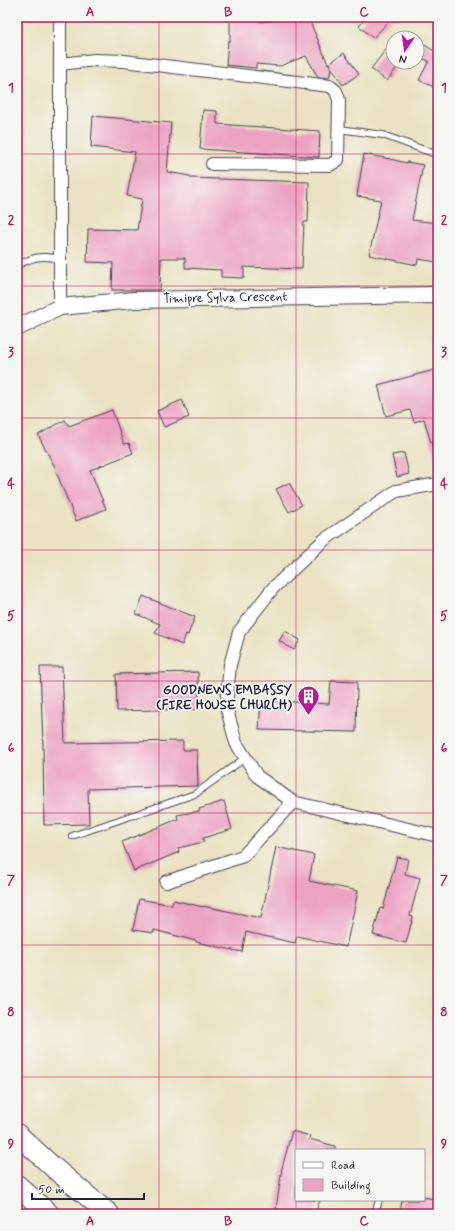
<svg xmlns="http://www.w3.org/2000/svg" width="455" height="1231" font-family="Mynerve,sans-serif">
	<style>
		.building { fill: #eca3c1 }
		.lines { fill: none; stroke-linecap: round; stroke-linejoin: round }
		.service-casing { stroke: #403f4f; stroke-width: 8 }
		.minor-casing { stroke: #403f4f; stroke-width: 14 }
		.tertiary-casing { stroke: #403f4f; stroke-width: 18 }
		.primary-casing { stroke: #403f4f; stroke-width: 22 }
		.service { stroke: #fff; stroke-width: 6 }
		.minor { stroke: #fff; stroke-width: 12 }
		.tertiary { stroke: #fff; stroke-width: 16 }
		.primary { stroke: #fff; stroke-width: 20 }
		.grid { fill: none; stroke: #c2185b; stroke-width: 1; stroke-opacity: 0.55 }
		.labels { text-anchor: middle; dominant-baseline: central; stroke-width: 3.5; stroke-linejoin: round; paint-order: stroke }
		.street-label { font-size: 13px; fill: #22223b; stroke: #f6f6f2 }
		.poi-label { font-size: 13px; font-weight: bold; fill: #22223b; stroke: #f6f6f2; text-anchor: end }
		.neatline { fill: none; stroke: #c2185b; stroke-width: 1.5 }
		.grid-label { font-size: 13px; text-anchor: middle; font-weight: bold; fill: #c2185b }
	</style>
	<rect width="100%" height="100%" fill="#f6f6f2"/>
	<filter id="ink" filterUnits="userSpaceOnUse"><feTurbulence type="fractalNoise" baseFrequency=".025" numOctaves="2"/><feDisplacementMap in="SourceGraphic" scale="8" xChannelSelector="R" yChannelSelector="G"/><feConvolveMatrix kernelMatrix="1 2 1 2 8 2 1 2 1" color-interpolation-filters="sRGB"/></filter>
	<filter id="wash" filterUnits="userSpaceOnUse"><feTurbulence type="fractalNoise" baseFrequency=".012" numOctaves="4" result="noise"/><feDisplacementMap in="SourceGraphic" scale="16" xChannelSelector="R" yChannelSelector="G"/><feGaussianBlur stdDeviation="0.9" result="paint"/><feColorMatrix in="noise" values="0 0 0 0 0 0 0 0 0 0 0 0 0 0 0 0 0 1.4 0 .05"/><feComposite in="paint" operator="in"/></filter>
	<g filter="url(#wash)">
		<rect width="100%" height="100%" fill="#eae2c2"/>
		<g id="blocks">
			<path class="building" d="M230 17H260V22L308 17 328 64 344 53 359 74 343 85 329 64 331 69 329 78 318 77 306 56 280 66 256 64V68L226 65 228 41H230Z
				M368 17H393L373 38 359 26Z
				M417 40 434 51 438 44V89L419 80 429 61 417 56Z
				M386 49 393 54V62H401L387 81 371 69Z
				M203 110 217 111V124L320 131 319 157 200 149Z
				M93 116 171 123 167 172 190 176V178L309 182 308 222H304L302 269 244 267V278L221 277V270L185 268V258H161L160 290H112L113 263 87 262 88 229 137 230 142 199 127 196 135 152 91 147Z
				M364 154 390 159 407 163V162L423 165 412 220 438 223V262L418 259 417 265 369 255 381 200 357 196Z
				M438 369V455L435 456 424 419 414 422 410 410 386 416 378 385Z
				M182 400 189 417 164 427 157 411Z
				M112 410 124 444 129 443 133 453 90 470 106 509 76 521 55 469H56L38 435 65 420 69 426Z
				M404 453 409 474 397 477 392 455Z
				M289 483 302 505 289 512 276 489Z
				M143 596 195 617 188 635 186 634 182 645 155 633 160 624 136 614Z
				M285 631 300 640 294 650 279 641Z
				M40 667H62L65 743 183 741V750H197L198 786 88 789 89 824 44 825 43 744Z
				M198 672 199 709 117 711 116 674Z
				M331 681 357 682 356 732 259 730 261 700 329 704Z
				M224 801 232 829 203 838 204 842 178 848 179 852 134 871 122 842 178 819 177 815 200 811 199 809Z
				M276 847 314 855 309 881 358 891 346 947 297 936 295 943 246 932 242 952 196 942V941L154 930V933L133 930 139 899 172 905 173 900 203 907V906L261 918Z
				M397 857 408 859 405 874 420 878 410 916 413 917 406 943 373 935 380 908 383 909Z
				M292 1131 310 1136 309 1139 335 1146V1150H296V1200H320L315 1214H303L276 1209 282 1168Z
				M424 1197 438 1200V1214H400L402 1200H424Z"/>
		</g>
	</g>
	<g filter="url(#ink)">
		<use href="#blocks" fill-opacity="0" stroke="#403f4f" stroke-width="1"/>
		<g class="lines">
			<defs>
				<path id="service" d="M339 129 383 135 438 155
					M17 266C30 258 40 255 55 258L58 263
					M72 836 195 794 245 758
					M375 1214 379 1200"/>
				<path id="minor" d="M60 64 95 60 124 61 330 86 336 91 339 100 338 160 330 165 212 164
					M60 307V17
					M438 484 396 491 324 540 273 588 239 632 230 665 226 706 236 743 257 776 293 802 438 836
					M166 882 243 856 293 802"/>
				<path id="tertiary" d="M17 328 60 307 134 300 438 295"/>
				<path id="primary" d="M17 1134 54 1168 109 1214
					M17 1185 49 1214"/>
			</defs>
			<use href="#service" class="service-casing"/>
			<use href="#minor" class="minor-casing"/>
			<use href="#tertiary" class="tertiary-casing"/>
			<use href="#primary" class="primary-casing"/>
			<use href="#service" class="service"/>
			<use href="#minor" class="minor"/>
			<use href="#tertiary" class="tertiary"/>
			<use href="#primary" class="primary"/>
		</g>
	</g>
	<path class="grid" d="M159 17V1214M296 17V1150M17 154H438M17 286H438M17 418H438M17 550H438M17 681H438M17 813H438M17 945H438M17 1077H438M296 1150V1200M296 1200V1214"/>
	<defs>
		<symbol id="building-pin" viewBox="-11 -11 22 30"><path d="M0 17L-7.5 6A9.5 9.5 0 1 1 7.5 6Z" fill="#b5179e" stroke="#f6f6f2"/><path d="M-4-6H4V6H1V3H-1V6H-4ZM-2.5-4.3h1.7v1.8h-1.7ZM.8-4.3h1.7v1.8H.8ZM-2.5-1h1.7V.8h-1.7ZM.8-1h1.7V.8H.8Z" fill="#fff"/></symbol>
	</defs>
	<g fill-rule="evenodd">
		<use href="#building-pin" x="296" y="684" width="25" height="34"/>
	</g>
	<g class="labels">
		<g class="street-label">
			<text transform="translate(225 298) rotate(-1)">Timipre Sylva Crescent</text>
		</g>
		<g class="poi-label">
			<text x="292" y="690">GOODNEWS EMBASSY<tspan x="292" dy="15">(FIRE HOUSE CHURCH)</tspan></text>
		</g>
	</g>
	<rect width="455" height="1231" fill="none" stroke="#f6f6f2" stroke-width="44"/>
	<rect x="295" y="1149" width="130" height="52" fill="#f6f6f2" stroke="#a1a1a9"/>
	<rect x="303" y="1162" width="20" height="6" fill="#ffffff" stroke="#a1a1a9"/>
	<text x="331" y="1169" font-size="12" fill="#22223b">Road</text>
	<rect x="303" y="1179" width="20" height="12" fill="#eca3c1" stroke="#a1a1a9"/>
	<text x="331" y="1189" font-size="12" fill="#22223b">Building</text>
	<g transform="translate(405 50) rotate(193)"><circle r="19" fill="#f6f6f2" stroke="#a1a1a9"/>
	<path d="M0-3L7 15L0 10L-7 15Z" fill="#b5179e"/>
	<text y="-6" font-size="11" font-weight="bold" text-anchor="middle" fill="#22223b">N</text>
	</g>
	<path d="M32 1193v6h112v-6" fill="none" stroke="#22223b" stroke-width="2"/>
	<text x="38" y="1193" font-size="12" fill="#22223b" stroke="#f6f6f2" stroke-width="3" paint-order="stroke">50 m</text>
	<rect x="22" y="22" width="411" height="1187" class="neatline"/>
	<g class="grid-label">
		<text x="90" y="16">A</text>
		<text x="228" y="16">B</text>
		<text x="364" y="16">C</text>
		<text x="11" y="92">1</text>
		<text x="444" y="92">1</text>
		<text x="11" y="224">2</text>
		<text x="444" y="224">2</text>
		<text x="11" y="356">3</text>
		<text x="444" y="356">3</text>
		<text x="11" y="488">4</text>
		<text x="444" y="488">4</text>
		<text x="11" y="620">5</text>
		<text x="444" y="620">5</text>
		<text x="11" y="752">6</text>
		<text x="444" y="752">6</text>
		<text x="11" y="884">7</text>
		<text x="444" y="884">7</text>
		<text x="11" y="1016">8</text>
		<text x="444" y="1016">8</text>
		<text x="11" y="1148">9</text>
		<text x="444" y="1148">9</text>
		<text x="90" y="1225">A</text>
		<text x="228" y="1225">B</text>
		<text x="364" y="1225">C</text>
	</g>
</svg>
